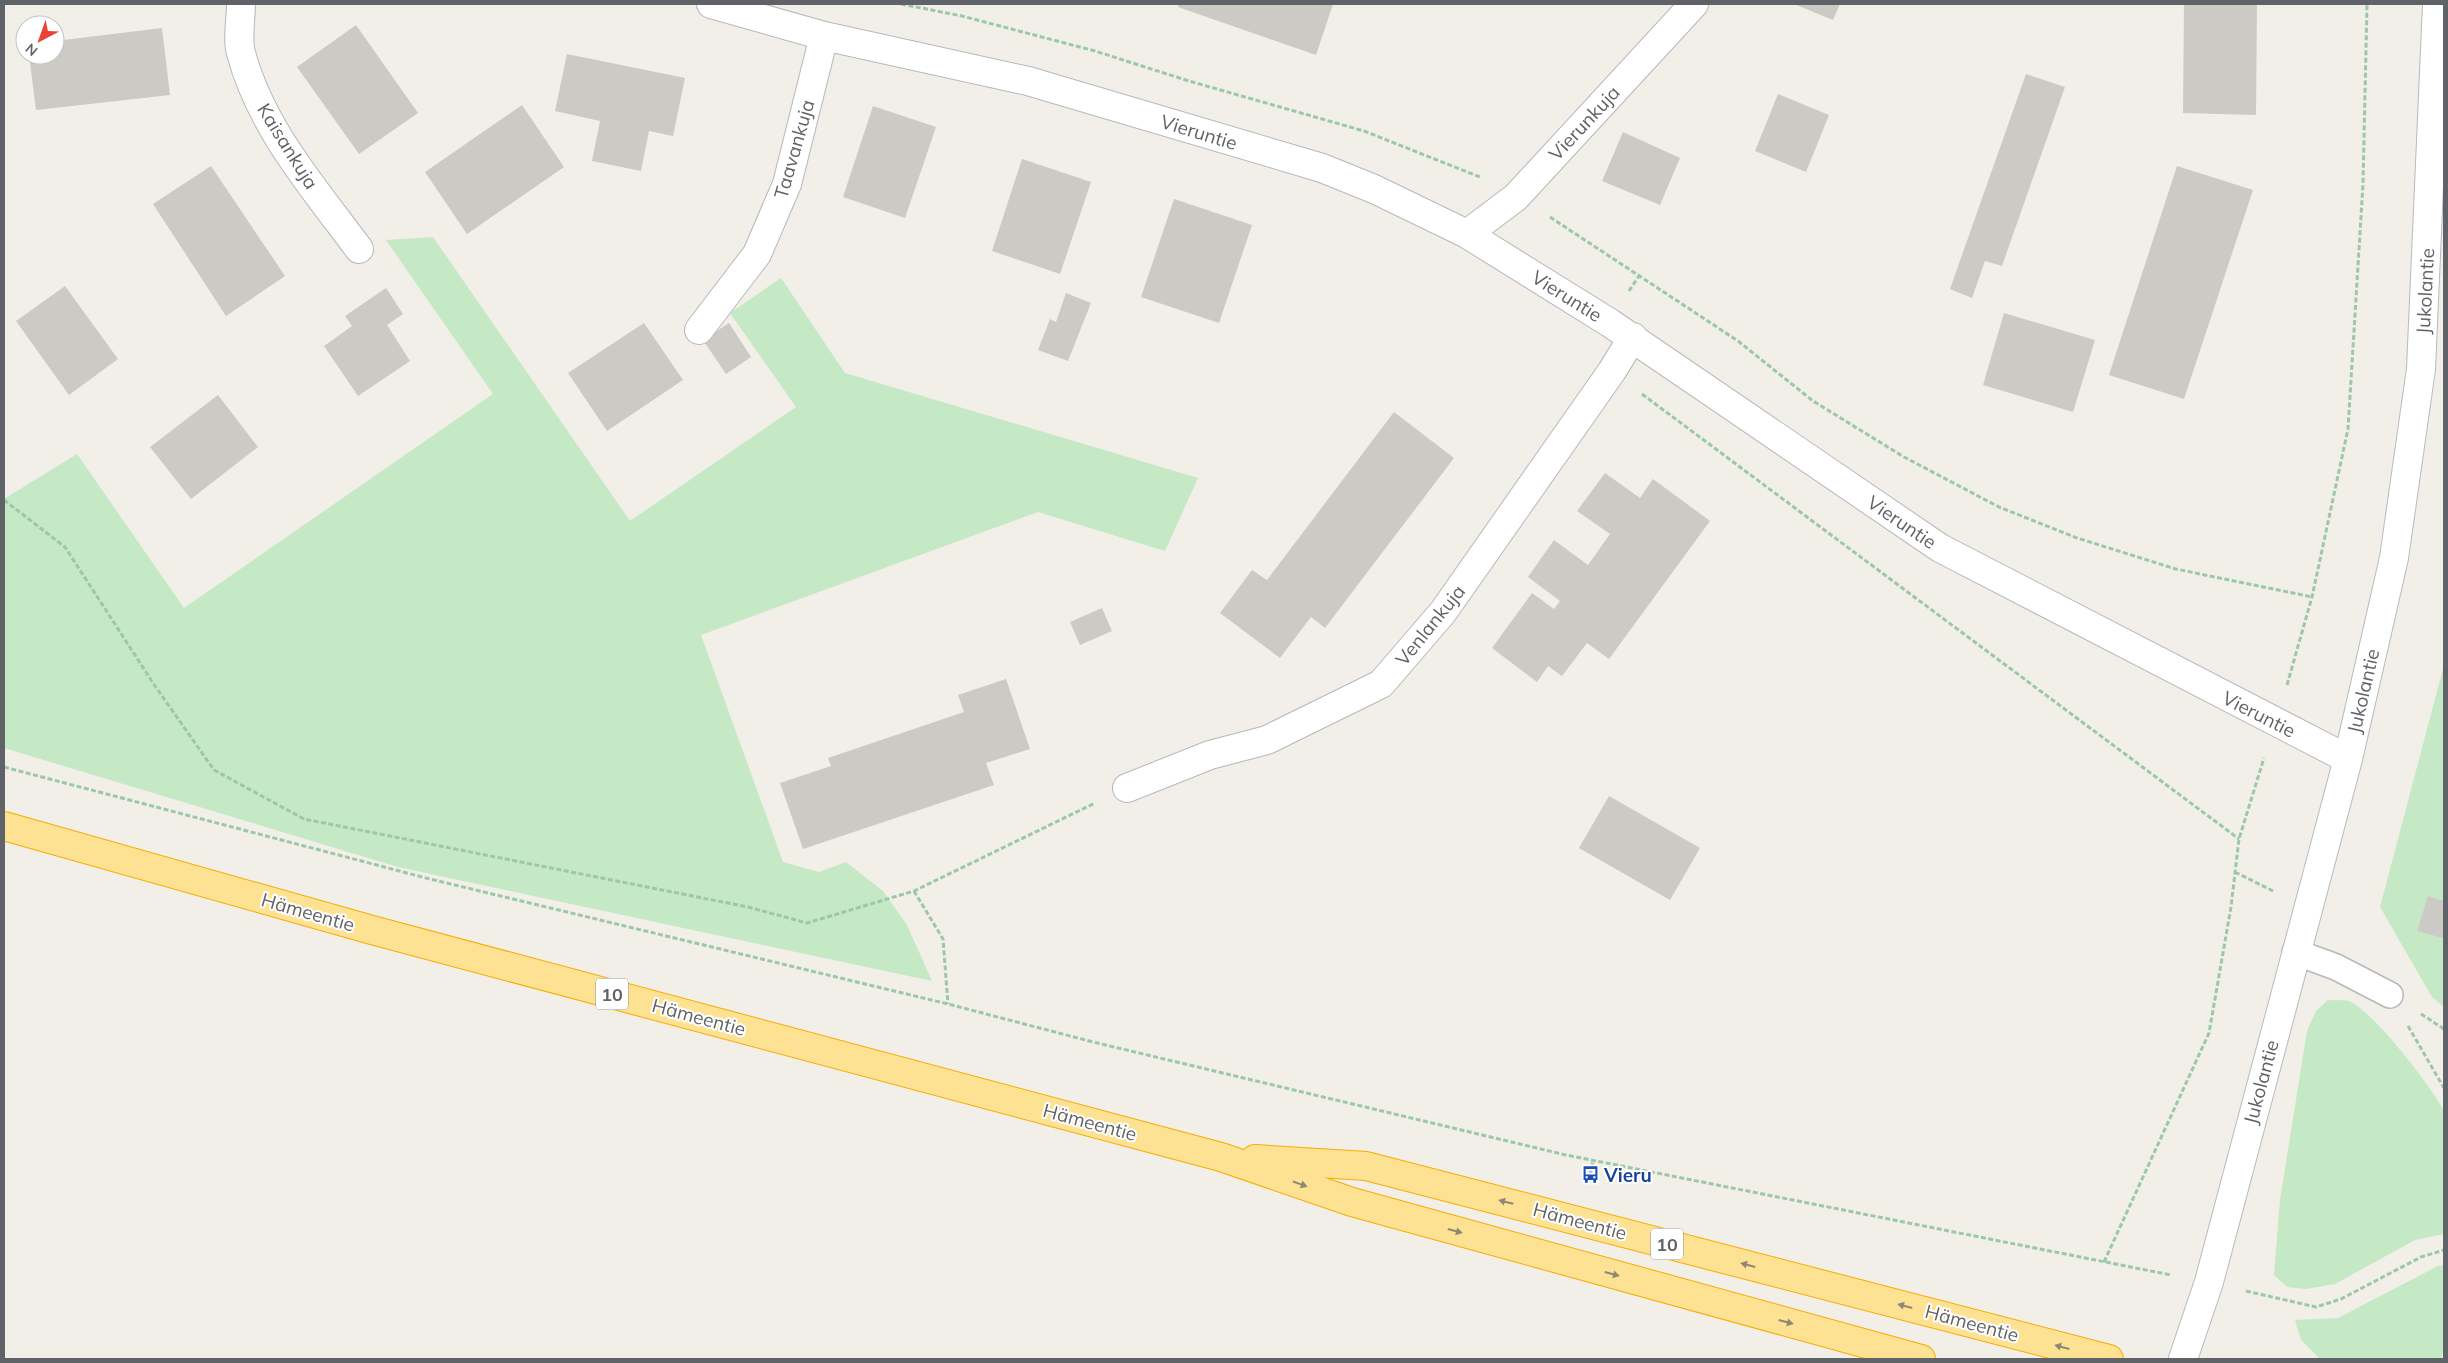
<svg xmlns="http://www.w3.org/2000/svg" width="2448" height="1363" font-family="Mulish,sans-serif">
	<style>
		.green { fill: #c5e8c5 }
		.building { fill: #cccac5 }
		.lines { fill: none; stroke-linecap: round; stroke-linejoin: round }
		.lane-casing { stroke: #b5b8bc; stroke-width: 28 }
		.street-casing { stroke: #b5b8bc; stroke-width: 30 }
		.secondary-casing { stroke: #b6babf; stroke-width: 30 }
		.highway-casing { stroke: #f9ab00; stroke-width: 30 }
		.path { stroke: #9cc7a9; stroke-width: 3; stroke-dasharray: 5 2.5; stroke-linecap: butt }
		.lane { stroke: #fff; stroke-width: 25 }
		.street { stroke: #fff; stroke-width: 28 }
		.secondary { stroke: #fff; stroke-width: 28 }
		.highway { stroke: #fde293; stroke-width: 28 }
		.oneway { fill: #8e8975 }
		.labels { text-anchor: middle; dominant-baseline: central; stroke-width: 4; stroke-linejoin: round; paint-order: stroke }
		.shield { fill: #fff; stroke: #8f9295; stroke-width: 1 }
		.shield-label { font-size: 18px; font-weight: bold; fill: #5f6368 }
		.street-label { font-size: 19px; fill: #5f6368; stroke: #fff }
		.transit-label { font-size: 19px; font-weight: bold; fill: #164399; stroke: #fff; text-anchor: start }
	</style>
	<rect width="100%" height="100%" fill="#f1efe8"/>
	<path class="green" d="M433 237 630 521 796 407 730 313 781 278 845 373 1198 478 1165 551 1038 512 701 635 783 862 819 872 846 862 883 891 907 925 932 981 398 867 4 748V499L77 454 184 608 493 394 386 240Z
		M2444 665V1007L2432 997 2380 907Z
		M2328 1000C2335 1001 2346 999 2351 1002 2376 1015 2431 1086 2444 1111V1234L2415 1240 2335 1284 2306 1289 2287 1287 2274 1275 2280 1200 2307 1031 2316 1011Z
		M2444 1265V1349L2441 1359H2320L2301 1340 2295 1320 2338 1318 2438 1266Z"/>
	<path class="building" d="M1179 4H1333L1316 55 1178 7Z
		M1794 4H1840L1833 20Z
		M2184 4H2257L2256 115 2183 113Z
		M356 25 418 113 359 154 297 67Z
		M162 28 170 95 36 110 29 55H55V41Z
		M567 54 685 78 673 136 649 131 641 171 592 161 600 121 555 111Z
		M2026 74 2065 87 2002 266 1985 261 1972 298 1950 289Z
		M1778 94 1829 115 1806 172 1755 151Z
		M522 105 564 167 467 234 425 172Z
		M873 106 936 127 905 218 843 197Z
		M1623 132 1680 158 1660 205 1602 181Z
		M1022 159 1091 182 1060 274 992 251Z
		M211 166 285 276 226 316 153 204Z
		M2177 166 2253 190 2184 399 2109 375Z
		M1174 199 1252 225 1219 323 1141 297Z
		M65 286 118 359 69 395 16 321Z
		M386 288 403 314 387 325 410 361 358 396 324 346 352 326 345 316Z
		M1066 293 1091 303 1068 361 1038 350 1050 319 1056 322Z
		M2004 313 2095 340 2073 412 1983 385Z
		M644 323 683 380 607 431 568 373Z
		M729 323 751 357 726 374 703 340Z
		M218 395 258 447 191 499 150 447Z
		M1394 412 1454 458 1325 628 1311 617 1280 658 1220 613 1252 570 1267 580Z
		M1605 473 1640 498 1653 479 1710 521 1609 659 1587 643 1562 676 1548 666 1537 682 1492 648 1532 593 1554 609 1560 601 1528 577 1554 540 1588 565 1610 534 1577 511Z
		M1102 608 1112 631 1080 645 1070 622Z
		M1006 679 1030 749 986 763 994 785 803 849 780 783 831 766 828 758 964 712 958 695Z
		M1609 796 1700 848 1670 900 1579 848Z
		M2428 896 2444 901 2443 938 2417 931Z"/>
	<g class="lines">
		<defs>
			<path id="lane" d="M2295 952 2336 967 2390 995"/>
			<path id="street" d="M241 4C241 19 237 39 241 53 261 128 314 188 359 249
				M711 4 824 36 1028 81 1322 168 1374 189 1467 234 1610 323 1940 548 2348 759
				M1467 234 1516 197 1694 4
				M699 330 757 254 787 184 824 36
				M1127 788 1210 755 1267 740 1381 684 1443 612 1612 371 1633 337"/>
			<path id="secondary" d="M2183 1359 2209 1282 2348 759 2394 558 2421 369 2437 4"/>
			<path id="highway" d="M4 826 372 930 1221 1157 1352 1202 1921 1359
				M1255 1159 1366 1166 2109 1359"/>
		</defs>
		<use href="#lane" class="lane-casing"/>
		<use href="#street" class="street-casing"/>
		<use href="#secondary" class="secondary-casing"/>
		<use href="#highway" class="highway-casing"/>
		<path class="path" d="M901 4 962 16 1095 51 1189 81 1364 131 1480 177
			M1550 217 1738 341 1813 401 1904 457 1999 507 2077 538 2176 569 2312 597
			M1629 291 1639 276
			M1642 394 2239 839
			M4 500 65 547 155 686 214 770 304 819 748 907 807 923 914 891 1095 803
			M2287 685 2312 597 2348 429 2363 184 2367 4
			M4 767 426 878 948 1004 1093 1042 1566 1155 2171 1275
			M2235 872 2275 892
			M914 891 943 939 948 1004
			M2421 1014 2444 1029
			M2408 1026 2444 1088
			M1590 1175 1593 1161
			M2104 1262 2209 1033 2231 907 2239 839 2264 758
			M2246 1291 2316 1307 2341 1299 2421 1257 2444 1250"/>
		<use href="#lane" class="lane"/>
		<use href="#street" class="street"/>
		<use href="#secondary" class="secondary"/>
		<use href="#highway" class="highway"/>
	</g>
	<defs><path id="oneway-solid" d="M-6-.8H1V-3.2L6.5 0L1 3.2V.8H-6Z" transform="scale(1.25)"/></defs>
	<g class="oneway">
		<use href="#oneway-solid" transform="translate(1300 1184) rotate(19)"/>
		<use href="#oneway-solid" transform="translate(1506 1202) rotate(-166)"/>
		<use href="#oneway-solid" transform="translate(1455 1231) rotate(15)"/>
		<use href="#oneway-solid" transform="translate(1748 1265) rotate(-165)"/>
		<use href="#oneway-solid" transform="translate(1612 1274) rotate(15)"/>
		<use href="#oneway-solid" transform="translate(1905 1306) rotate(-165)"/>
		<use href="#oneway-solid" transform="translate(1786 1322) rotate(15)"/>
		<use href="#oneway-solid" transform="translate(2062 1347) rotate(-165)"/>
	</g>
	<defs>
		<symbol id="bus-bare" viewBox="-9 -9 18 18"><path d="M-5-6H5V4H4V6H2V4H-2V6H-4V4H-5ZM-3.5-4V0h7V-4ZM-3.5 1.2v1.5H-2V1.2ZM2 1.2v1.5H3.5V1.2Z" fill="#1a4fb4" stroke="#fff" stroke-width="2.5" paint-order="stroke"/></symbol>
	</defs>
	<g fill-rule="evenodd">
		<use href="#bus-bare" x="1578" y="1162" width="25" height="25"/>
	</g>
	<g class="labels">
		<g class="shield">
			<rect x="596" y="978.5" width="32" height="31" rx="4"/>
			<rect x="1651" y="1228.5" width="32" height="31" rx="4"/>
		</g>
		<g class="shield-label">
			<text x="612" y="994">10</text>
			<text x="1667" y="1244">10</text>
		</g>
		<g class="street-label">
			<text transform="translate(1584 123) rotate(-47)">Vierunkuja</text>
			<text transform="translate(1199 132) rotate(17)">Vieruntie</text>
			<text transform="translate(288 146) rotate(58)">Kaisankuja</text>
			<text transform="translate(794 149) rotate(-74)">Taavankuja</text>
			<text transform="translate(2425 291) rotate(-87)">Jukolantie</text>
			<text transform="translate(1567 296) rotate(32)">Vieruntie</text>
			<text transform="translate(1902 522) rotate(34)">Vieruntie</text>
			<text transform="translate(1430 625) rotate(-51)">Venlankuja</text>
			<text transform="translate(2363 691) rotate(-77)">Jukolantie</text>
			<text transform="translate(2259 714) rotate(27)">Vieruntie</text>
			<text transform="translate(308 912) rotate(16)">Hämeentie</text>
			<text transform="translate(699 1017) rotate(15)">Hämeentie</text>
			<text transform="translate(2261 1082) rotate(-75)">Jukolantie</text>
			<text transform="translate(1090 1122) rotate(15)">Hämeentie</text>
			<text transform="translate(1580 1221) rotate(15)">Hämeentie</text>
			<text transform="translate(1972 1323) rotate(15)">Hämeentie</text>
		</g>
		<g class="transit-label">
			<text x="1604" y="1175">Vieru</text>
		</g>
	</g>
	<rect width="2448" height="1363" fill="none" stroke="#5f6368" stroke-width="10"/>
	<g transform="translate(40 40) rotate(221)"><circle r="24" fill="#ffffff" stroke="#bfc1c3"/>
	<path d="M0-4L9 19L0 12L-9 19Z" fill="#ea4335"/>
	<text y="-8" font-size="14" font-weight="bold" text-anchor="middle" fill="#5f6368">N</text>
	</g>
</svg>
